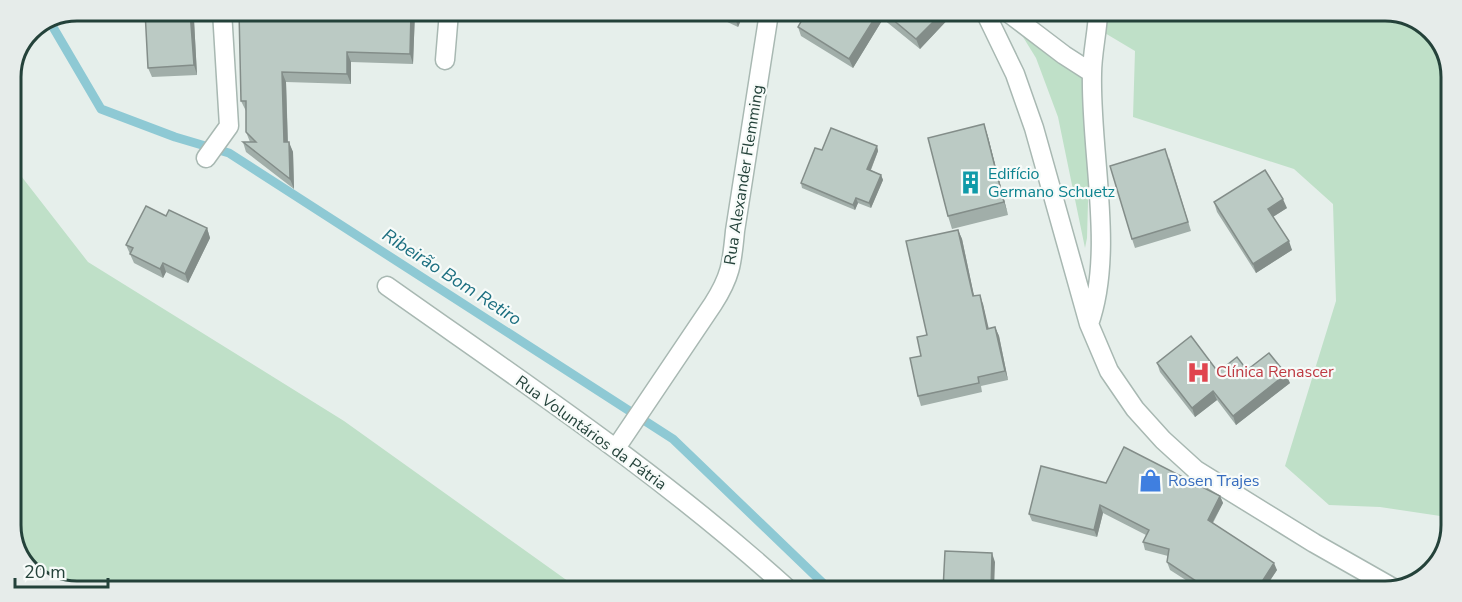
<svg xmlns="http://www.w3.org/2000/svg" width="1462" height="602" font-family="'Nunito Sans',sans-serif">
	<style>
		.green { fill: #bfe0c8 }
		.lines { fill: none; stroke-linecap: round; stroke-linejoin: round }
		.stream { stroke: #8ec9d4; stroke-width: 9 }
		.minor-casing { stroke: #a8b8b2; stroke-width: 21 }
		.minor { stroke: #fff; stroke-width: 18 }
		.wall { fill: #a1aea9 }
		.shaded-wall { fill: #838d89 }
		.building { fill: #bbcac4; stroke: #838d89; stroke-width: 1.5 }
		.labels { text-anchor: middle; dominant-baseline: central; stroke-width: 4.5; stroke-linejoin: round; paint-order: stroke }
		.culture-label { font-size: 16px; fill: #0d838f; stroke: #f7fbf9; text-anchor: start }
		.street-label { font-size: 16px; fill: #24423a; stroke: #f7fbf9 }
		.health-label { font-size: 16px; fill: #be3a42; stroke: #f7fbf9; text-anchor: start }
		.shop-label { font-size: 16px; fill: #366cbe; stroke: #f7fbf9; text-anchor: start }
		.water-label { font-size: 18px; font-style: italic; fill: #1c6f80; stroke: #f7fbf9 }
		.rim { fill: none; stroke: #24423a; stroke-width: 3 }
	</style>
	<rect width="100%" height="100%" fill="#e6efeb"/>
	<path class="green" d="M1009 14 1083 72 1089 166 1087 238 1085 248 1058 117 1036 58Z
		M1073 14 1410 15 1438 37 1451 72 1447 517 1380 507 1329 505 1285 466 1336 301 1333 204 1294 169 1133 117 1135 51Z
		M11 163 88 262 344 421 579 589 52 587 24 565 11 530Z"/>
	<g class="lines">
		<path class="stream" d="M50 22 101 109 175 137 229 153 673 439 829 589"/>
		<defs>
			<path id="minor" d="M986 14 1015 74 1034 128 1089 324 1109 371 1135 409 1163 440 1196 470 1314 543 1395 589
				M1010 14 1064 55 1092 73
				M445 60 449 12
				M206 158 229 126 222 11
				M387 286C524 383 664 476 788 589
				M1089 324C1115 251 1090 152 1092 74 1092 54 1097 34 1098 14
				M616 448 713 304C731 276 732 263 735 231L769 13"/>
		</defs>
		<use href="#minor" class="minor-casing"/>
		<use href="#minor" class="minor"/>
	</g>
	<path class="wall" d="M134 11H212L211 20H194L197 75 152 77 148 68 146 20 138 19Z
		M231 11 415 12 413 64 351 62V84L286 82 288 142 293 152 294 189 246 152 243 142H250L246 132V111L241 101 240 19H234Z
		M708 13H744L738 27Z
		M806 13 953 14 920 49 883 19 853 68 801 36 798 27Z
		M984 124 988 137 1008 215 952 229 948 216Z
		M877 146 878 151 871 170 881 175 883 180 871 208 858 203 855 210 802 188 801 183 822 150Z
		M1169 158 1191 231 1135 248 1132 239Z
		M1214 202 1287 208 1273 217 1292 250 1256 273 1217 212Z
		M166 216 207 228 210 238 188 283 166 272 163 278 134 263 126 245Z
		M958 230 962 239 974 296 983 304 988 329 995 327 999 336 1008 380 981 386 982 392 921 406 918 396 921 356Z
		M1157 363 1218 372 1247 370 1290 383 1236 425 1217 400 1195 417 1160 372Z
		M1106 483 1220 496 1223 503 1213 523 1277 570 1263 591H1203L1170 570 1167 562 1168 556 1145 550 1143 542 1146 535 1103 513 1097 537 1032 521 1029 514Z"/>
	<path class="shaded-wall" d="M190 11 194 20 197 75 194 65Z
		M208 11H212L211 20Z
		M411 12H415L413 64 410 54Z
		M739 13H744L738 27 736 21Z
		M878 13H881L883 19 853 68 849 59Z
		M941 14H953L920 49 916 39Z
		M347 52 351 62V84L347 74Z
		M282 72 286 82 288 152 284 142Z
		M984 124 988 137 1008 215 1004 202Z
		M289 142 293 152 294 189 290 179Z
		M877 146 878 151 869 174 867 169Z
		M881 175 883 180 871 208 869 203Z
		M856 198 858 203 855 210 853 205Z
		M1283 199 1287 208 1271 218 1268 209Z
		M207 228 210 238 188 283 185 274Z
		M958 230 962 239 976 305 973 296Z
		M1289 241 1292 250 1256 273 1253 264Z
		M163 263 166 272 163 278 160 269Z
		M980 295 983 304 991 338 987 329Z
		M995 327 999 336 1008 380 1005 371Z
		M1286 374 1290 383 1236 425 1233 416Z
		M1213 391 1217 400 1195 417 1192 408Z
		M1220 496 1223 503 1210 527 1208 520Z
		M1100 505 1103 513 1097 537 1094 530Z
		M992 553 995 562 994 590H991Z
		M1274 563 1277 570 1263 591H1256Z"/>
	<path class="building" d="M145 11H190L194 65 148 68Z
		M239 11 411 12 410 54 347 52V74L282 72 284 142H289L290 179 243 142H256L246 132V101H241Z
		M719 13H739L736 21Z
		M806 13H878L849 59 798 27Z
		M885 13 941 14 916 39Z
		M984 124 1004 202 948 216 928 138Z
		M831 128 877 146 867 169 881 175 869 203 856 198 853 205 801 183 815 148 822 150Z
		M1165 149 1188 222 1132 239 1110 166Z
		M1265 170 1283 199 1268 209 1289 241 1253 264 1214 202Z
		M146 206 166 216 169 210 207 228 185 274 163 263 160 269 130 254 133 248 126 245Z
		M958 230 973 296 980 295 987 329 995 327 1005 371 978 377 979 383 918 396 910 358 921 356 917 337 927 335 906 241Z
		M1191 336 1218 372 1237 357 1247 370 1269 353 1286 374 1233 416 1213 391 1192 408 1157 363Z
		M1124 447 1220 496 1208 520 1274 563 1256 591H1211L1167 562 1169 549 1143 542 1149 530 1100 505 1094 530 1029 514 1041 466 1106 483Z
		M945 551 992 553 991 590H943Z"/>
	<defs>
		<symbol id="building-bare" viewBox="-9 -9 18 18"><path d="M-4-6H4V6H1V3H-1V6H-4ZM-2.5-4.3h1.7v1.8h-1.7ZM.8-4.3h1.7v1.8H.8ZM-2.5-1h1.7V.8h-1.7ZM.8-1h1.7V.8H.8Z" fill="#0f9aa8" stroke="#f7fbf9" stroke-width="2.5" paint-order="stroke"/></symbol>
		<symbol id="hospital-bare" viewBox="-9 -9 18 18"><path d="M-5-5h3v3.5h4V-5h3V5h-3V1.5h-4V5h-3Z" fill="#e0444e" stroke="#f7fbf9" stroke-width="2.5" paint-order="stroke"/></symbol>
		<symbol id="shop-bare" viewBox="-9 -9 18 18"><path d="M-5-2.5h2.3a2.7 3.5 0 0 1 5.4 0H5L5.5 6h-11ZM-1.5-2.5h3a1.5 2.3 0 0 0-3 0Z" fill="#3f7fe0" stroke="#f7fbf9" stroke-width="2.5" paint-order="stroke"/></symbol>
	</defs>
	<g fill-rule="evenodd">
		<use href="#building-bare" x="954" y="166" width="33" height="33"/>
		<use href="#hospital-bare" x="1182" y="356" width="33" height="33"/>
		<use href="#shop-bare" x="1134" y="464" width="33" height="33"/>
	</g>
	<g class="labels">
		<g class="culture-label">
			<text x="988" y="174">Edifício<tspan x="988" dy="18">Germano Schuetz</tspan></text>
		</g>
		<g class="street-label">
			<text transform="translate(744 175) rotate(-81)">Rua Alexander Flemming</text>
			<text transform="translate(591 433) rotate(36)">Rua Voluntários da Pátria</text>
		</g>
		<g class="health-label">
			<text x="1216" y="372">Clínica Renascer</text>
		</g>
		<g class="shop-label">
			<text x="1168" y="481">Rosen Trajes</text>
		</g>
		<g class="water-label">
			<text transform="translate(452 277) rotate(33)">Ribeirão Bom Retiro</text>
		</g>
	</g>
	<path d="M0 0H1462V602H0ZM77 21H1385A56 56 0 0 1 1441 77V525A56 56 0 0 1 1385 581H77A56 56 0 0 1 21 525V77A56 56 0 0 1 77 21Z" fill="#e6ecea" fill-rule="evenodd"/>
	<path class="rim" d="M77 21H1385A56 56 0 0 1 1441 77V525A56 56 0 0 1 1385 581H77A56 56 0 0 1 21 525V77A56 56 0 0 1 77 21Z"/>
	<path d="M15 578v9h93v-9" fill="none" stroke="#24423a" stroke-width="3"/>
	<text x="24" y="578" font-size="18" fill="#24423a" stroke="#f7fbf9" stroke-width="4.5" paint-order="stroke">20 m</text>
</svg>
